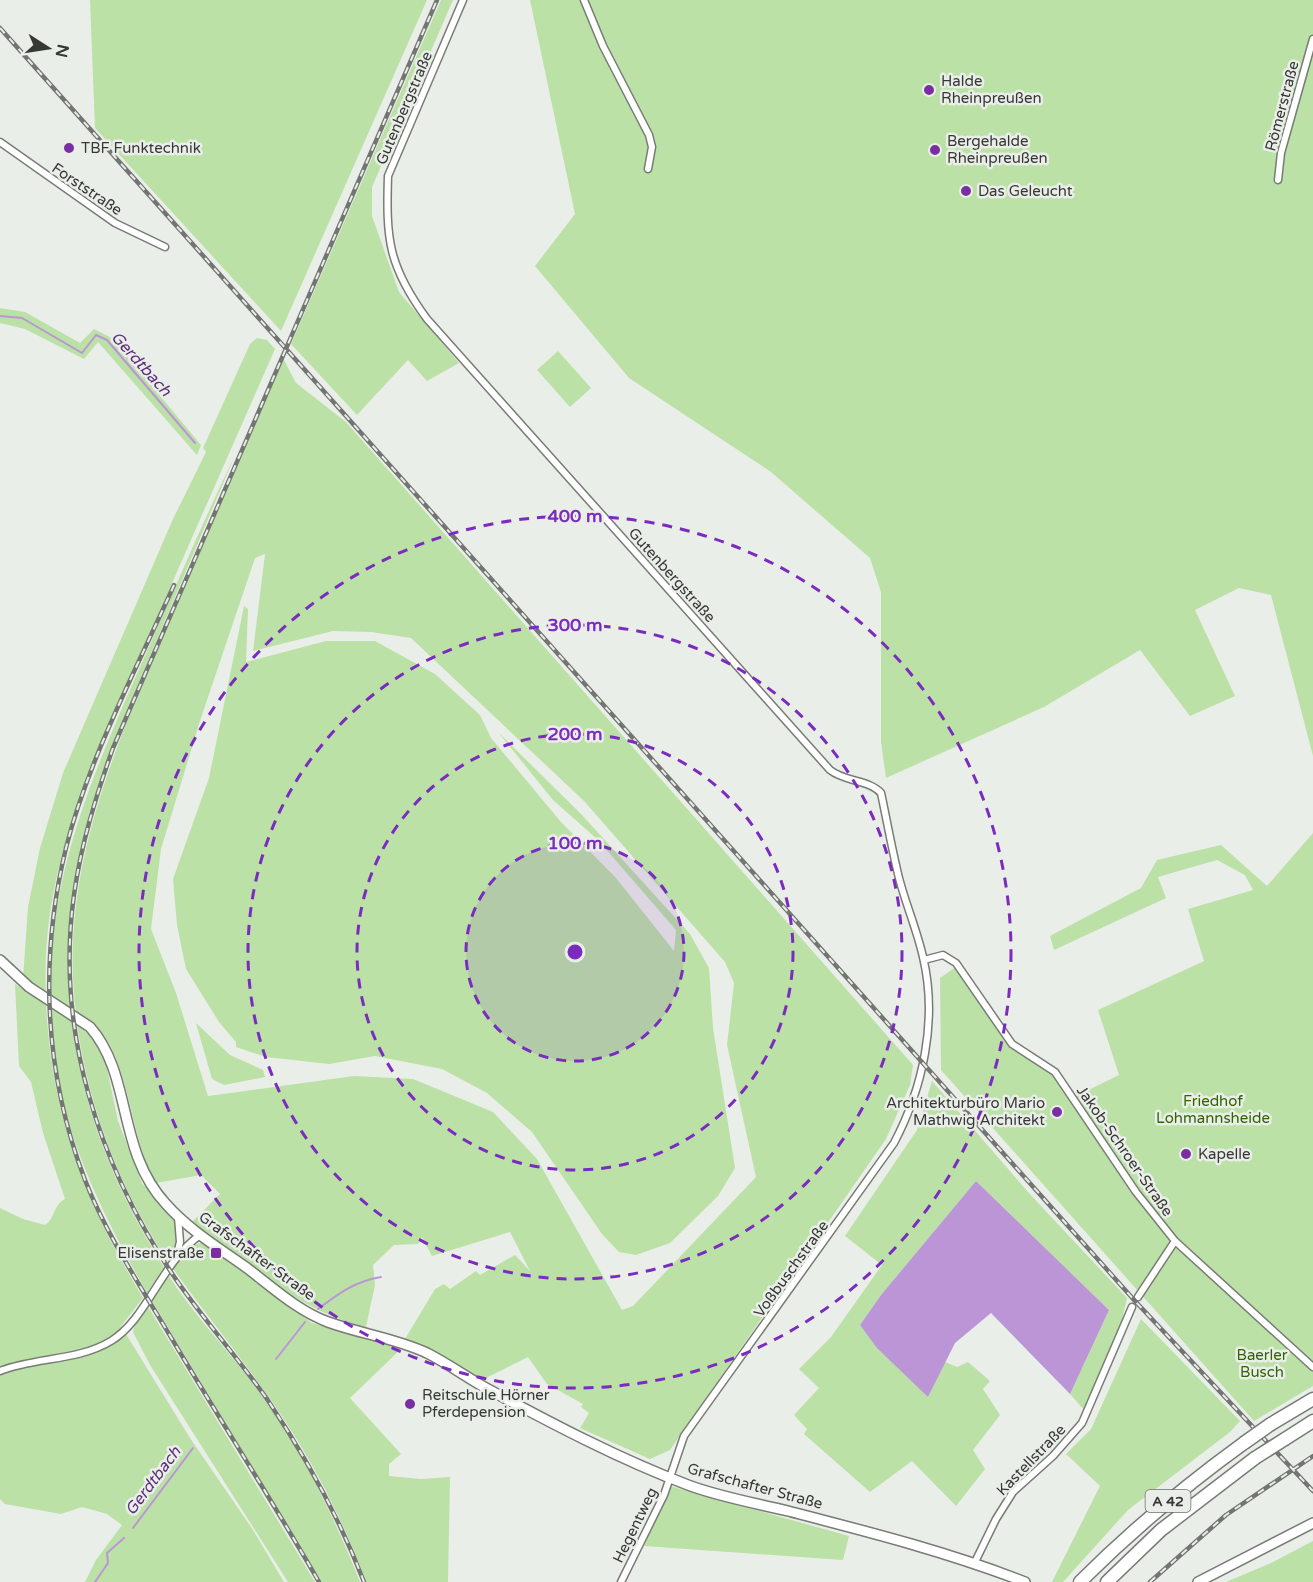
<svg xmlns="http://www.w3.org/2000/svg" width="1313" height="1582" font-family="'Varela Round',sans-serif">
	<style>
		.green { fill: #bbe1a7; fill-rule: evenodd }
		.water { fill: #bc95d7 }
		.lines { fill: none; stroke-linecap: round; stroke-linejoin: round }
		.stream { stroke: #bc95d7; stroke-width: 2 }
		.minor-casing { stroke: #787b76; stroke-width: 9 }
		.secondary-casing { stroke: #787b76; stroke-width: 12 }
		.motorway-casing { stroke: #787b76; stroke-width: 15 }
		.minor { stroke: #fff; stroke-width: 6 }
		.secondary { stroke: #fff; stroke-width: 9 }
		.motorway { stroke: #fff; stroke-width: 12 }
		.rail-casing { stroke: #737572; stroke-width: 4.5 }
		.rail { stroke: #eaeee8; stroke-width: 2; stroke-dasharray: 7; stroke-linecap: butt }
		.motorway-bridge-casing { stroke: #787b76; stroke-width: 15; stroke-linecap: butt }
		.motorway-bridge { stroke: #fff; stroke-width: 12 }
		.ring { fill: none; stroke: #7b2cbf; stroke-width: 3; stroke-dasharray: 10 8 }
		.poi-dot { fill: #792fa2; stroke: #eaeee8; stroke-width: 2 }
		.labels { text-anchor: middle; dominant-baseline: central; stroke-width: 5; stroke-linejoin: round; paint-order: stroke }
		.shield { fill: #eaeee8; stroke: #6d6f6b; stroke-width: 1.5 }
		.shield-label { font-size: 14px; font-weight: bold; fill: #373836 }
		.poi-label { font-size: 15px; fill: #373836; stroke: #eaeee8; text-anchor: start }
		.street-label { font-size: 15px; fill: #373836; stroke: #eaeee8 }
		.park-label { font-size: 15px; fill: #316500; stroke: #eaeee8 }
		.water-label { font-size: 16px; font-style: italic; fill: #5e2d7c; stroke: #eaeee8 }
		.centre { fill: #7b2cbf; stroke: #eaeee8; stroke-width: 3 }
		.ring-label { font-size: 18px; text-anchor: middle; font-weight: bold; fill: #7b2cbf; stroke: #eaeee8; stroke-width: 5; stroke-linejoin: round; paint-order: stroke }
	</style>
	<rect width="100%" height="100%" fill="#eaeee8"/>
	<path class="green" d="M90 0H427L281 331 95 128Z
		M441 0H453L372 187V216L399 292 459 363 427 381 408 360 357 415 291 344Z
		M530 0H1313V756L1271 595 1239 588 1195 610 1235 696 1190 716 1140 650 1044 707 886 778 881 742V592L870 558 771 472 629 378 535 266 575 214Z
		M0 308 25 312 80 343 94 329 112 338 201 445 197 455 98 342 84 359 25 329 0 323Z
		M257 338 267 340 275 349 96 756C65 831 42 912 46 993L23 978 28 907 40 848 63 773 173 519 206 452 203 448 250 344Z
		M558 351 591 388 570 407 537 370Z
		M283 358 296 383 346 422 913 1065 910 1085 886 1139 670 1450 650 1459 580 1428 589 1413 581 1407 583 1404 547 1384 528 1357 482 1380 430 1350 405 1339 435 1289 444 1284 450 1289 476 1271 480 1275 515 1255 530 1271 510 1232 432 1256 422 1237 418 1244 394 1245 373 1265 375 1285 366 1327C299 1311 245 1263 192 1222L220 1194 201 1175 156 1183C130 1139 131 1073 104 1036 97 1026 86 1020 76 1013 57 868 121 733 177 604 213 522 248 440 283 358ZM265 554 253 651 333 631 371 632 411 638 584 801 725 962 734 983 727 1045 756 1177 633 1306 622 1310 537 1159 493 1112 413 1079 354 1076 208 1096 176 993 151 929 161 849 200 721 255 558Z
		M236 453 112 746 89 813 71 908 69 958 71 1009 51 996C47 871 99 760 148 649 177 583 205 517 236 453Z
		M244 606 248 609 246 662 326 641H375L435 674 480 715 491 738 561 822 616 878 674 951 676 930 598 840 553 800 498 732 582 815 690 934 709 968 713 1028 735 1168 718 1196 670 1243 636 1255 619 1252 602 1234 532 1132 487 1093 442 1069 375 1056 329 1064 266 1057 236 1047V1042L219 1022 186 969 177 925 173 879 209 778Z
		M1313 833V1386L1254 1421 941 1070 940 978 957 966 1011 1045 1054 1074 1074 1097 1119 1075 1098 1010 1204 961 1188 909 1253 890 1245 875 1217 860 1158 877 1166 898 1054 950 1050 936 1141 888 1157 860 1221 845 1267 886Z
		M15 984 46 1005C53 1122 84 1199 143 1298L121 1326 190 1438 253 1530 284 1582H85L96 1560 122 1525 107 1514 82 1507 61 1514 5 1504 0 1499V1208L23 1219 45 1225C55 1219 53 1205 65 1199L43 1133 31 1082 19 1066Z
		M51 1008 72 1022C83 1112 116 1191 164 1267L147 1293C97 1205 51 1112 51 1008Z
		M196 1023 230 1055 263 1070 265 1077 224 1085 212 1079Z
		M77 1025 95 1039 105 1059 118 1121 142 1183 175 1221 177 1243 168 1261C120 1189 90 1111 77 1025Z
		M932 1081 1028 1192 1127 1298 1120 1328 1085 1411 1070 1394 1109 1310 976 1181 881 1295 860 1325 928 1397 945 1362 957 1367 968 1362 990 1381 983 1389 1000 1415 973 1450 985 1469 956 1506 912 1461 870 1492 804 1434 807 1429 794 1415 819 1388 799 1369 831 1337 882 1265 845 1236 917 1130Z
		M204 1243 312 1323 403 1347 350 1398 401 1454 389 1464V1476L421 1479 450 1477 448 1582H366C343 1519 311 1458 273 1403 240 1356 204 1312 171 1266 178 1255 190 1243 204 1243Z
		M167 1273C194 1316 232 1354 262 1396 303 1454 334 1516 360 1582H321L151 1299Z
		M147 1305 315 1582H288L150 1365 133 1332 136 1321Z
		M1141 1319 1240 1421 1230 1432 1128 1510 1063 1582H1052L1100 1486 1066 1454 1091 1429Z
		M670 1486 849 1536 843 1560 644 1546Z
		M1313 1541V1582H1226L1271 1563Z"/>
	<path class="water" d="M976 1181 1109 1310 1070 1394 991 1313 955 1343 928 1397 877 1348 860 1325 881 1295Z"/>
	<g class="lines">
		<path class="stream" d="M0 316 22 318 82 353 96 335 107 340 195 443
			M318 1309C338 1294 355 1281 381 1277
			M276 1359 305 1322
			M133 1528 193 1448
			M95 1582 108 1563 107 1553 124 1538"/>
		<defs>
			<path id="minor" d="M463 0 388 176C386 239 388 266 427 319L830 770C845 782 870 780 881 793 887 821 892 850 899 878 906 905 917 930 923 957 938 1020 923 1088 894 1143L684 1436 664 1495 621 1582
				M584 0 603 46 649 135 652 147 648 169
				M0 142 115 223 165 247
				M1278 180 1281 153 1313 39
				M924 960 943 955 956 963 1012 1044 1055 1072 1136 1192 1175 1241 1313 1367
				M177 1254 180 1242 178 1217
				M1138 1297 1175 1241
				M0 1371C36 1357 78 1361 111 1341 147 1319 161 1263 200 1235
				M975 1562 996 1519 1013 1492 1053 1456 1082 1423 1132 1307"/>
			<path id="secondary" d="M0 960 29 987 90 1027C133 1076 116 1150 166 1204 189 1230 219 1248 247 1268 272 1287 298 1311 328 1322 361 1334 395 1338 427 1353 447 1363 466 1377 486 1388 551 1423 619 1459 688 1485 720 1497 755 1503 788 1511 869 1532 948 1552 1025 1582
				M1198 1582 1313 1523"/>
			<path id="motorway" d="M1271 1424 1313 1399
				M1285 1439 1313 1421
				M1080 1582C1131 1531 1186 1485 1244 1443
				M1107 1582 1161 1530 1255 1458"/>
		</defs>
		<use href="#minor" class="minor-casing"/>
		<use href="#secondary" class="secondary-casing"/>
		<use href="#motorway" class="motorway-casing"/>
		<use href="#minor" class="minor"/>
		<use href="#secondary" class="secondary"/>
		<use href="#motorway" class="motorway"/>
		<defs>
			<path id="rail" d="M0 28 1135 1301 1313 1491
				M174 585C137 668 88 760 66 848 39 959 44 1073 85 1180 107 1236 141 1287 172 1339 220 1420 272 1500 319 1582
				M364 1582C339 1517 306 1457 267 1399 238 1358 204 1320 175 1278 99 1166 55 1031 74 895 81 844 96 796 113 748L437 0
				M1150 1582 1226 1515 1313 1456"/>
		</defs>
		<use href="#rail" class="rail-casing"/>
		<use href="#rail" class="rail"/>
		<defs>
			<path id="motorway-bridge" d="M1244 1443 1271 1424
				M1255 1458 1285 1439"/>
		</defs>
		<use href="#motorway-bridge" class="motorway-bridge-casing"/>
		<use href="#motorway-bridge" class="motorway-bridge"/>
	</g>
	<circle cx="575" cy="952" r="109" fill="#7b2cbf" fill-opacity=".12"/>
	<g class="ring">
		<circle cx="575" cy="952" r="109"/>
		<circle cx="575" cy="952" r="218"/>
		<circle cx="575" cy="952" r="327"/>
		<circle cx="575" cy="952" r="436"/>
	</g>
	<g class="poi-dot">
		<circle cx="929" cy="90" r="6"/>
		<circle cx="69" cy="148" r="6"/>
		<circle cx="935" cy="150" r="6"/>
		<circle cx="966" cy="191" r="6"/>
		<circle cx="1057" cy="1112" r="6"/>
		<circle cx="1186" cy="1154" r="6"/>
		<rect x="210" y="1247" width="12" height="12" rx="3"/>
		<circle cx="410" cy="1404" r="6"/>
	</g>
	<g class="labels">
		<rect class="shield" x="1145.5" y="1490" width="45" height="22" rx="4.5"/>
		<g class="shield-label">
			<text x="1168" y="1501">A 42</text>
		</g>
		<g class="poi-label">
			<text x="941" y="81">Halde<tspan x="941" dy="17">Rheinpreußen</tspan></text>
			<text x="947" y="141">Bergehalde<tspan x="947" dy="17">Rheinpreußen</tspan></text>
			<text x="81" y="148">TBF Funktechnik</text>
			<text x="978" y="191">Das Geleucht</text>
			<text x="1045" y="1103" text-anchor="end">Architekturbüro Mario<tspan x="1045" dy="17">Mathwig Architekt</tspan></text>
			<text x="1198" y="1154">Kapelle</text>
			<text x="204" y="1253" text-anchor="end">Elisenstraße</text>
			<text x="422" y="1395">Reitschule Hörner<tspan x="422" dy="17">Pferdepension</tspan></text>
		</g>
		<g class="street-label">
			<text transform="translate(1282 106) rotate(-75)">Römerstraße</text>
			<text transform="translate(404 108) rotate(-67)">Gutenbergstraße</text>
			<text transform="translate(87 189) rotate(34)">Forststraße</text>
			<text transform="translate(672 575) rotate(48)">Gutenbergstraße</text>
			<text transform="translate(1125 1151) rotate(55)">Jakob-Schroer-Straße</text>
			<text transform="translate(257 1256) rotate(36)">Grafschafter Straße</text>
			<text transform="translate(791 1269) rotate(-54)">Voßbuschstraße</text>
			<text transform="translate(1031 1460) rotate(-46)">Kastellstraße</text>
			<text transform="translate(755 1486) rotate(15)">Grafschafter Straße</text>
			<text transform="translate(635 1525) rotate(-64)">Hegentweg</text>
		</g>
		<g class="park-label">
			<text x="1213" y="1101">Friedhof<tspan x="1213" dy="17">Lohmannsheide</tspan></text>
			<text x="1262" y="1355">Baerler<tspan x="1262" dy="17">Busch</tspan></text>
		</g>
		<g class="water-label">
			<text transform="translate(141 364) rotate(48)">Gerdtbach</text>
			<text transform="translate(153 1481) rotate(-53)">Gerdtbach</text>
		</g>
	</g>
	<circle cx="575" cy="952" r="9" class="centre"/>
	<g class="ring-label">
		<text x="575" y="522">400 m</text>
		<text x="575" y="631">300 m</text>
		<text x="575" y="740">200 m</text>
		<text x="575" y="849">100 m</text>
	</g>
	<g transform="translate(48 48) rotate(102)" stroke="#eaeee8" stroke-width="4.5" paint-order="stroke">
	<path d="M0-4.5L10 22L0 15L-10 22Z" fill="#373836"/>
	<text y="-9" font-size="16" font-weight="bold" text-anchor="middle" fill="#373836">N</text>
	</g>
</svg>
